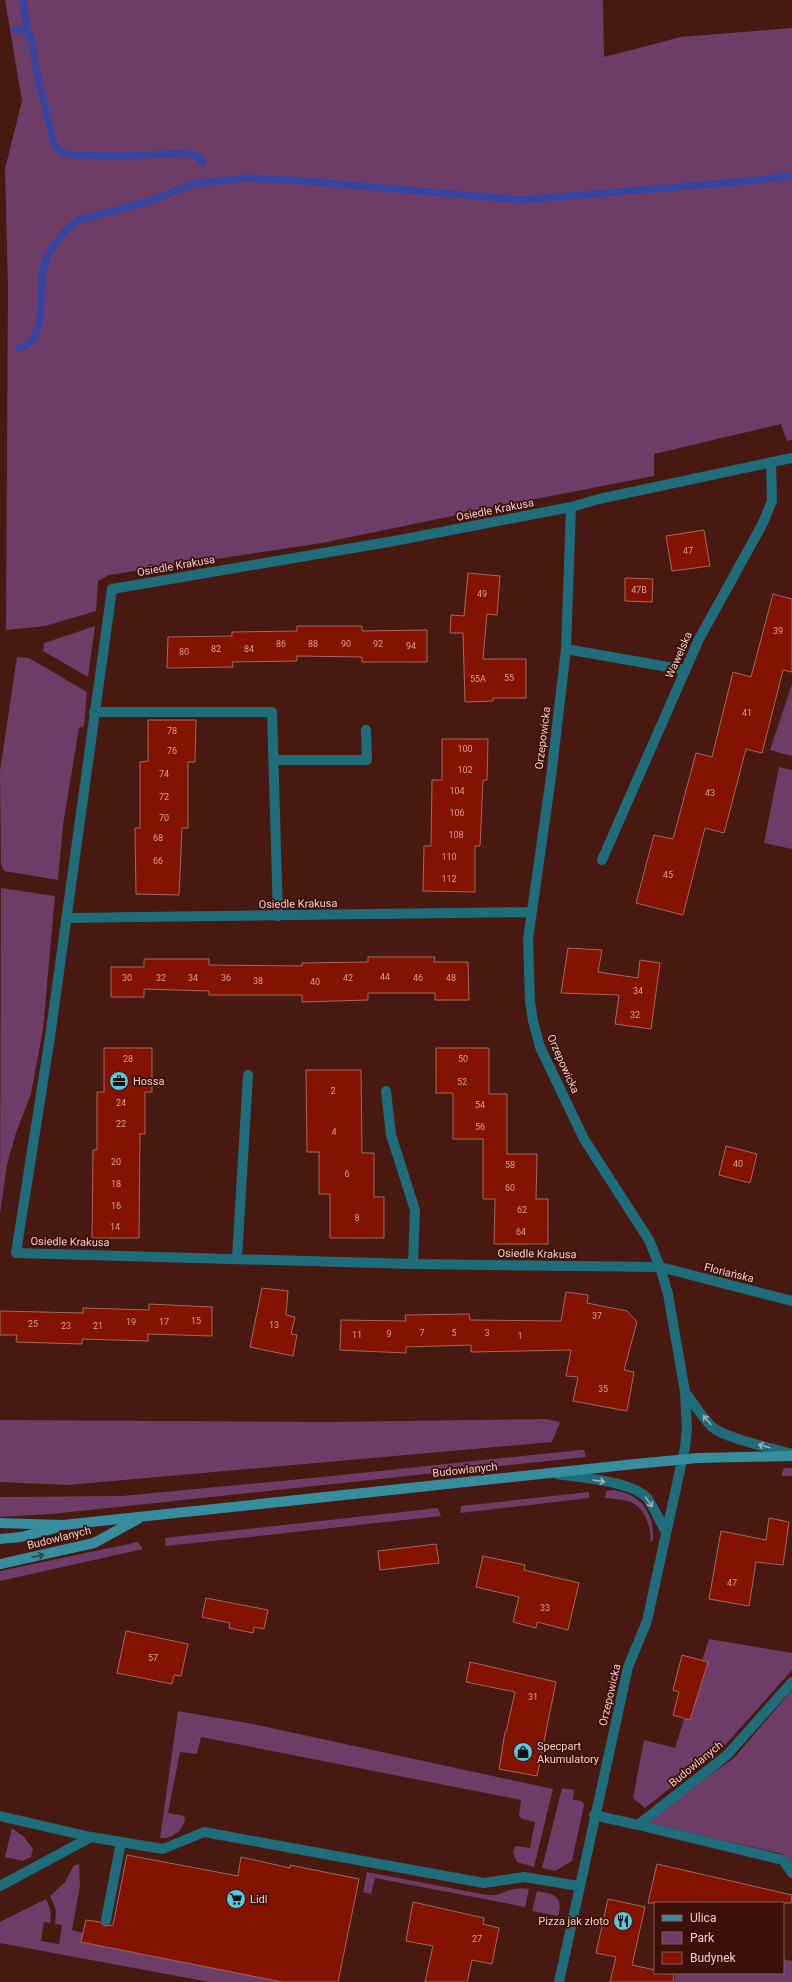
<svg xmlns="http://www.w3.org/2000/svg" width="792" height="1982" font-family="Roboto,sans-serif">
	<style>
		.green { fill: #6d3c67 }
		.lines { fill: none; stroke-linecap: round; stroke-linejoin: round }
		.stream { stroke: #35449f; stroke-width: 7 }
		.building { fill: #831201; stroke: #a16a60 }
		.lane { stroke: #1f6c7a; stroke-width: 10 }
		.street { stroke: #1f6c7a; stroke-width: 10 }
		.secondary { stroke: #368d9d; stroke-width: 10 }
		.oneway { stroke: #a7aeaf }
		.oneway2 { stroke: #3a4144 }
		.labels { text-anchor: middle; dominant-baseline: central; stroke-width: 3.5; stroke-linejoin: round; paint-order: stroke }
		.number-label { font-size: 9px; fill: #d5a198 }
		.street-label { font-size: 11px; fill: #f0d1cb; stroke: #3c0f08 }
		.poi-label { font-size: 11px; fill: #f0d1cb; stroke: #3c0f08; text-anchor: start }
	</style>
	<rect width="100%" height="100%" fill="#471911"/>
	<path class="green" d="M5 0H603L604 57 681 37 792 28V440L787 441 781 424 654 454V476L520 502 322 543 109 575 98 581 96 611 45 626 6 630 8 287 5 169 22 101Z
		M95 626 88 677 43 651 44 643Z
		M17 657 29 658 87 692 84 726 79 728 63 825 58 880 4 871 1 864 0 771Z
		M792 684V756L770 750Z
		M779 767 792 770V849L764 843Z
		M1 888 55 896 43 1029 31 1094 16 1133 7 1164 0 1214Z
		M546 1419 560 1422 552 1442 68 1485 0 1482V1420L325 1422Z
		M580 1450H584L586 1457 52 1514 0 1517V1497L122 1496 322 1477Z
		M784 1468H792V1476H781Z
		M613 1490C641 1494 654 1512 653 1540L650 1542C652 1529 646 1511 633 1503 625 1499 614 1499 605 1498L606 1491Z
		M589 1492V1498L460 1513 461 1506Z
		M438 1508 441 1516 166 1546 165 1538Z
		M138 1542 143 1549 0 1581V1571Z
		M709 1639 792 1653V1670L726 1744 645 1808 633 1798 644 1740 675 1748Z
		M792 1690V1866L783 1854 643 1822 734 1758Z
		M178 1711 253 1724 553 1789 534 1867 517 1862 513 1853 515 1846 530 1848 535 1822 522 1819 519 1816 521 1800 201 1737 197 1754 180 1752 168 1813 184 1816 185 1819C182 1832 172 1839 160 1838Z
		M562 1788 574 1790 573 1800 582 1801 584 1805 572 1861 555 1871 542 1868Z
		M12 1828 24 1837 33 1849 31 1857 23 1861 5 1857Z
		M79 1864 80 1886 72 1930 83 1933 81 1942 282 1982H209L0 1943V1922L46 1899C50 1907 52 1913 50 1923L44 1922 41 1941 59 1944 62 1925 55 1924 56 1910 50 1896 65 1882 74 1865Z
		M367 1872 487 1895C503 1897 508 1885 529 1889L525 1907 375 1878 371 1894 363 1892Z
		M537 1891C554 1894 564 1896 558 1916L532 1911Z
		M783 1959 792 1961V1982H674L676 1973H783Z"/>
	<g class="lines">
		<path class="stream" d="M23 0 27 29 31 38 38 79 54 144 62 153 72 155 124 156 187 153 199 157 203 163
			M15 30 27 29
			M19 348C50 341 37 292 43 269 46 253 65 228 79 220L147 202 193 184 243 178 292 180 522 200 737 182 792 176"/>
	</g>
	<path class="building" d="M704 530 710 566 672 571 666 536Z
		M468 573 500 576 497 615 487 614 483 659H526V698H493V701L465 702 463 633H450L451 615 464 616Z
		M625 578 653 579 652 602 625 601Z
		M773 594 792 599V672L783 670 762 753 746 749 724 833 705 828 683 915 636 903 654 835 673 839 696 753 712 757 733 672 751 677Z
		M297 626H362V631L427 630V662H362V657L297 656V661L232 662 233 667 167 668 168 637 232 636V632L297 631Z
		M148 720H196L195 762H188V828H182L179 895 136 894 135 828H140V762L148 761Z
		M442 739H488L487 780H483L480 846H475V892L423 891 424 846H431L432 780H442Z
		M568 948 602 950 598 972 638 978 640 960 660 963 651 1029 615 1024 619 995 561 993Z
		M368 957H435L434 962H468L469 1000H435V993H368V1000L302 1002V995H209V991L144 989V997H111V967H144V959H209V965L302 966V963L368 962Z
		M104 1048H152V1092H145V1134H140L139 1238H92L93 1150H97V1092H104Z
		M436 1048H489V1094H507V1154H537L536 1199H548V1244H494L495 1199H483V1139H453V1093H436Z
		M306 1070H361L362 1153H374V1197H384V1238H330V1194H319V1152H307Z
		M726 1146 757 1154 750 1183 719 1175Z
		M262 1288 288 1291 286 1315 295 1317 291 1334 297 1335 293 1356 250 1347Z
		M566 1292 588 1295 587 1303 627 1311 637 1322 624 1370 634 1372 627 1411 573 1401 578 1377 566 1376 571 1350 471 1352V1345L406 1347V1353L340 1350 341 1320 406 1321 405 1315 469 1314 470 1320 561 1321Z
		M149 1304 212 1307V1336L148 1334V1341L82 1339V1344L16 1342 17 1335H0V1311L83 1313V1308L149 1310Z
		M769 1518 789 1522 783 1565 756 1562 749 1606 709 1599 721 1531 766 1540Z
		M436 1544 439 1563 380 1570 378 1551Z
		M483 1556 525 1565 524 1570 579 1583 568 1630 537 1622 536 1628 513 1622 519 1597 476 1587Z
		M206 1598 268 1610 264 1629 254 1627 253 1633 229 1628 230 1623 202 1617Z
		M126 1631 188 1644 181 1676 174 1675 172 1684 117 1673Z
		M682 1655 708 1662 690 1720 673 1715 679 1692 673 1690Z
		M470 1662 556 1682 537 1776 499 1769 505 1732H506L515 1692 466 1682Z
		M127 1855 238 1876 241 1857 290 1868V1865L359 1879 338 1982H282L81 1942 86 1920 100 1922 105 1926 113 1925Z
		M657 1864 792 1895 791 1903H648Z
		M608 1899 645 1907 632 1965 655 1970V1973L674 1974 673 1982H610L616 1957 596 1953Z
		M413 1902 484 1918 483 1924 499 1928 492 1964 472 1960 467 1982H425L433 1946 406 1941Z"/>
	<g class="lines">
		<path class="lane" d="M566 649 685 670
			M94 712H272L278 916
			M273 760H367L366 730
			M602 860 699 639 762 525 772 501 771 462
			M237 1258 248 1075
			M594 1815 638 1825 727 1755 792 1682
			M0 1816 91 1837
			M638 1825 783 1860 792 1873
			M0 1886 91 1837 163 1849 204 1832 484 1883 524 1877 579 1886
			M106 1920 121 1842"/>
		<path class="street" d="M571 507 394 541 112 589 50 1037 16 1253 413 1264 660 1267 792 1301
			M66 918 531 912
			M386 1091 391 1135 415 1210 413 1264
			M685 1392C694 1404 702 1417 712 1427 727 1439 772 1448 792 1454
			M557 1474C581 1478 633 1481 648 1499 655 1509 660 1522 666 1532
			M559 1982 628 1667 647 1621 685 1447 687 1428 685 1392 668 1294 660 1267 649 1240 584 1139 540 1047 533 1021 530 1001 528 939 551 777 566 649 571 507 599 499 792 458"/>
		<path class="secondary" d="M0 1523 63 1525 635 1464 698 1458 792 1456
			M0 1539 21 1537 56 1528
			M0 1564 94 1543 138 1519"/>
	</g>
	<defs><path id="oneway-shaft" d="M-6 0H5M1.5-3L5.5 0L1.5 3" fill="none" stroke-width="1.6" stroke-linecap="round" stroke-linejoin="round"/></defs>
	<g class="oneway">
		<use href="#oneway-shaft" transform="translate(707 1420) rotate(-130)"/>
		<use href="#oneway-shaft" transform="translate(764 1446) rotate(-164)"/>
		<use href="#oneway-shaft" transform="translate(599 1481) rotate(9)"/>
		<use href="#oneway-shaft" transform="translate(649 1502) rotate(55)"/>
	</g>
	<use class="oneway2" href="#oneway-shaft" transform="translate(38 1556) rotate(-11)"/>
	<defs>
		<symbol id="office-disc" viewBox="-11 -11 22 22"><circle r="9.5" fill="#55cadf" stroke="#3c0f08"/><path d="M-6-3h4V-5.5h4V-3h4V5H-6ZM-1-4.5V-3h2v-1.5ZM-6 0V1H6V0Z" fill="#111"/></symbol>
		<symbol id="shop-disc" viewBox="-11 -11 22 22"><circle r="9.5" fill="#55cadf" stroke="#3c0f08"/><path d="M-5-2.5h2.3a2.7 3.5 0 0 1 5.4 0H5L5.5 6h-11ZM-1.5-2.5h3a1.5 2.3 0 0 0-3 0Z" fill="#111"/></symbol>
		<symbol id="supermarket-disc" viewBox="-11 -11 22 22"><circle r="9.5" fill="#55cadf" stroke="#3c0f08"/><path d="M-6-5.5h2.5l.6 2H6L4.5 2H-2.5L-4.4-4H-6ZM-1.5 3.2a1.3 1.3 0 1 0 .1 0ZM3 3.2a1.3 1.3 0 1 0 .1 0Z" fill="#111"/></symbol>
		<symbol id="restaurant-disc" viewBox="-11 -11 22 22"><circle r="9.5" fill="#55cadf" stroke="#3c0f08"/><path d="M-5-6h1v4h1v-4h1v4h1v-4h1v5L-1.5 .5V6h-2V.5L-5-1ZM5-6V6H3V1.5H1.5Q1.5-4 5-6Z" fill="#111"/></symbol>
	</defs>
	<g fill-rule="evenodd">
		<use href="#office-disc" x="108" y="1070" width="22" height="22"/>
		<use href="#shop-disc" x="512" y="1741" width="22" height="22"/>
		<use href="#supermarket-disc" x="225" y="1888" width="22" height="22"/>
		<use href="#restaurant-disc" x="612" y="1910" width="22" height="22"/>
	</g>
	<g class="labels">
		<g class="number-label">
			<text x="688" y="551">47</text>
			<text x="639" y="590">47B</text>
			<text x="482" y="594">49</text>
			<text x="778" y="631">39</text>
			<text x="281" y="644">86</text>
			<text x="313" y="644">88</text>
			<text x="346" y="644">90</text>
			<text x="378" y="644">92</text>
			<text x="411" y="646">94</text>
			<text x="216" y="649">82</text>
			<text x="249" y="649">84</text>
			<text x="184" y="652">80</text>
			<text x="509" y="678">55</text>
			<text x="478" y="679">55A</text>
			<text x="747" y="713">41</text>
			<text x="172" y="731">78</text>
			<text x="465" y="749">100</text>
			<text x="172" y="751">76</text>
			<text x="465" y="770">102</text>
			<text x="164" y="774">74</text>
			<text x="457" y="791">104</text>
			<text x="710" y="793">43</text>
			<text x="164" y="797">72</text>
			<text x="457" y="813">106</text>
			<text x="164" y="818">70</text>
			<text x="456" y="835">108</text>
			<text x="158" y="838">68</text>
			<text x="449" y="857">110</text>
			<text x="158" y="861">66</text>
			<text x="668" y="875">45</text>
			<text x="449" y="879">112</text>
			<text x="385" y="977">44</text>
			<text x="127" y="978">30</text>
			<text x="161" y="978">32</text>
			<text x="193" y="978">34</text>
			<text x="226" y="978">36</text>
			<text x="348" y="978">42</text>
			<text x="418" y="978">46</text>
			<text x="451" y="978">48</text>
			<text x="258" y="981">38</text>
			<text x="315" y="982">40</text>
			<text x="638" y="991">34</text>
			<text x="635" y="1015">32</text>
			<text x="128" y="1059">28</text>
			<text x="463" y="1059">50</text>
			<text x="462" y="1082">52</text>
			<text x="333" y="1091">2</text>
			<text x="121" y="1103">24</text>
			<text x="480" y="1105">54</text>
			<text x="121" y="1124">22</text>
			<text x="480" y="1127">56</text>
			<text x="334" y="1132">4</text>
			<text x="116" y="1162">20</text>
			<text x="738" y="1164">40</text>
			<text x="510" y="1165">58</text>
			<text x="347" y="1174">6</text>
			<text x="116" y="1184">18</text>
			<text x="510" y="1188">60</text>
			<text x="116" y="1206">16</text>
			<text x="522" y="1210">62</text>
			<text x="357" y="1218">8</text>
			<text x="115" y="1227">14</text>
			<text x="521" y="1232">64</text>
			<text x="597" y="1316">37</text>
			<text x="196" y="1321">15</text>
			<text x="131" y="1322">19</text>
			<text x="164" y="1322">17</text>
			<text x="33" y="1324">25</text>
			<text x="274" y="1325">13</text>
			<text x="66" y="1326">23</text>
			<text x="98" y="1326">21</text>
			<text x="422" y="1333">7</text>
			<text x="454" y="1333">5</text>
			<text x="487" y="1333">3</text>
			<text x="389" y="1334">9</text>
			<text x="357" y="1335">11</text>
			<text x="520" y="1336">1</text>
			<text x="603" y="1389">35</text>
			<text x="732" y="1583">47</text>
			<text x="545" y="1608">33</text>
			<text x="153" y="1658">57</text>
			<text x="533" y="1697">31</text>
			<text x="477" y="1939">27</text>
		</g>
		<g class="street-label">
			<text transform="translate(495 510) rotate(-11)">Osiedle Krakusa</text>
			<text transform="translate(176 566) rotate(-10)">Osiedle Krakusa</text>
			<text transform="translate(679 655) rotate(-66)">Wawelska</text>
			<text transform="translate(543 738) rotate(-83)">Orzepowicka</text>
			<text transform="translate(298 904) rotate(-1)">Osiedle Krakusa</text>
			<text transform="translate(563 1064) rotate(66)">Orzepowicka</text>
			<text transform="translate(70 1242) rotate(1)">Osiedle Krakusa</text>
			<text transform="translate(537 1254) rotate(1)">Osiedle Krakusa</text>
			<text transform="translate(729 1273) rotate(14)">Floriańska</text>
			<text transform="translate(465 1470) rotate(-6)">Budowlanych</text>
			<text transform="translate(59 1538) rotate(-14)">Budowlanych</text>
			<text transform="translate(610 1695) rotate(-77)">Orzepowicka</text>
			<text transform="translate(696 1764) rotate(-39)">Budowlanych</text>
		</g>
		<g class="poi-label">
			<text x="133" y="1081">Hossa</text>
			<text x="537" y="1746">Specpart<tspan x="537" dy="13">Akumulatory</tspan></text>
			<text x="250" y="1899">Lidl</text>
			<text x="609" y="1921" text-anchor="end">Pizza jak złoto</text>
		</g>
	</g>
	<rect x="654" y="1902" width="130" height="72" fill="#3c0f08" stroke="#845d56"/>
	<rect x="662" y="1915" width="20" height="6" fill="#368d9d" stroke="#845d56"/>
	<text x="690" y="1922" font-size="12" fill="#f0d1cb">Ulica</text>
	<rect x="662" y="1932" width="20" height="12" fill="#6d3c67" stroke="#845d56"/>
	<text x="690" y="1942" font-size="12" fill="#f0d1cb">Park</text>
	<rect x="662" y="1952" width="20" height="12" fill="#831201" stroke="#845d56"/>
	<text x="690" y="1962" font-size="12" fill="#f0d1cb">Budynek</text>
</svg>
